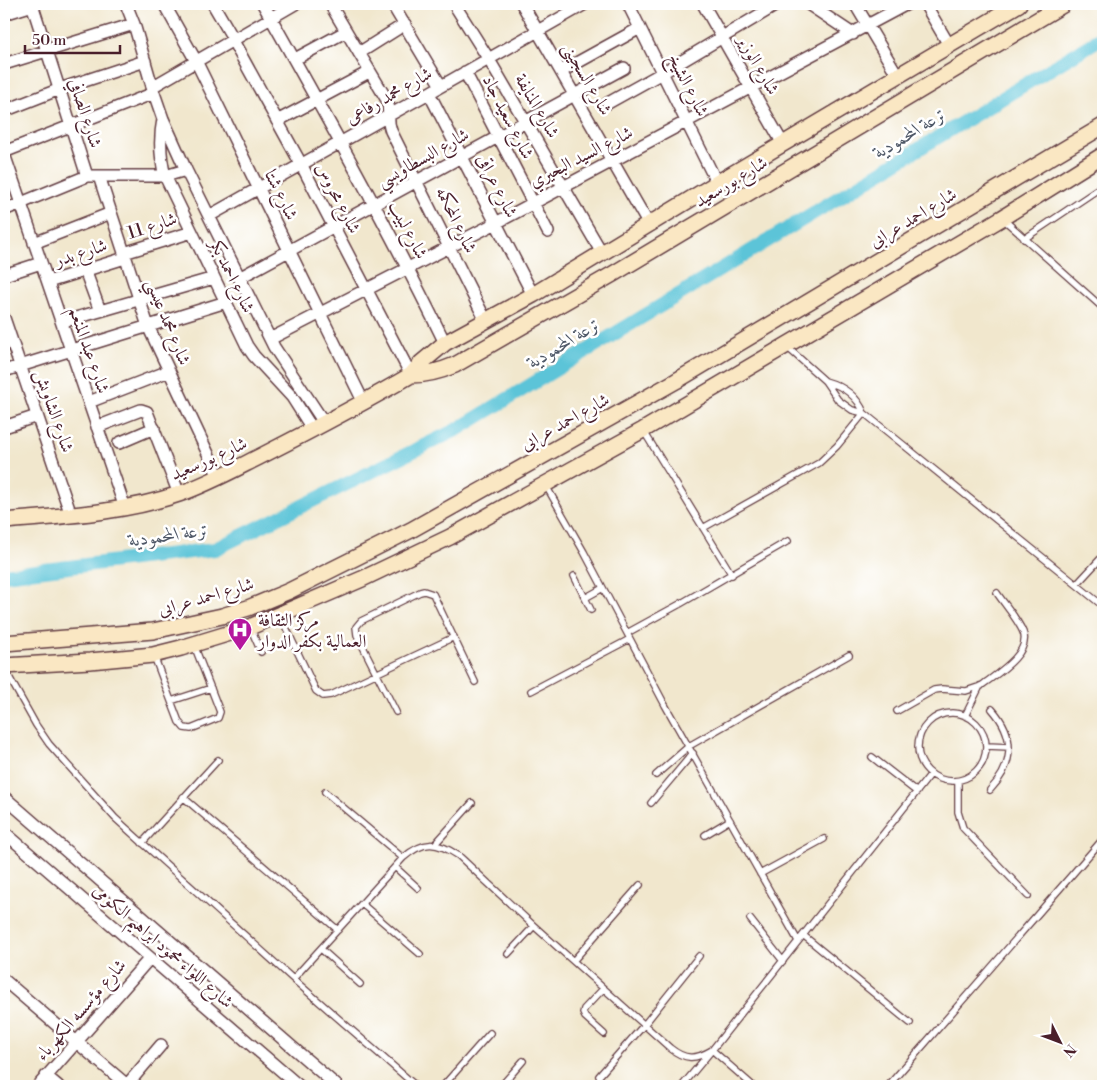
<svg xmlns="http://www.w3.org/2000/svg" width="1107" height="1090" font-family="'Libre Bodoni',Amiri,serif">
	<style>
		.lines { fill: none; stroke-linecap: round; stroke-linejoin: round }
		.canal { stroke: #5cc4d8; stroke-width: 14 }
		.lane-casing { stroke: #633d43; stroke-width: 8 }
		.street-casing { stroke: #633d43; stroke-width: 14 }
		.secondary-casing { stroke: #633d43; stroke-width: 18 }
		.lane { stroke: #fff; stroke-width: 5.5 }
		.street { stroke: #fff; stroke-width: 11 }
		.secondary { stroke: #fae7c3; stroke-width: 15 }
		.labels { text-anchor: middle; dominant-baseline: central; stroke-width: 5; stroke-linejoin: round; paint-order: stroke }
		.street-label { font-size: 18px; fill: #4a1f2b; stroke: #fff }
		.poi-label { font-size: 18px; fill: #4a1f2b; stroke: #fff; text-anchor: start }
		.water-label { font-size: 19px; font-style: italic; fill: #505968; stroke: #fff }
	</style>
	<rect width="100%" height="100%" fill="#fff"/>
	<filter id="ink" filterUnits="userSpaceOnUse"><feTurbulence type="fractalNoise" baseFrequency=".02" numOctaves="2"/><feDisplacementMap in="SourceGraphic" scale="10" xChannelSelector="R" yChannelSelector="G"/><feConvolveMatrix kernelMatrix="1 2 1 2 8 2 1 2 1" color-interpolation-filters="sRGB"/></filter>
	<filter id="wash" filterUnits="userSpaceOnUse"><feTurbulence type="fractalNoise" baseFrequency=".0096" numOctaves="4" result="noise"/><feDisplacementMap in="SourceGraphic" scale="20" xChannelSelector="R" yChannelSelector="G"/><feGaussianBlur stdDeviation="1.12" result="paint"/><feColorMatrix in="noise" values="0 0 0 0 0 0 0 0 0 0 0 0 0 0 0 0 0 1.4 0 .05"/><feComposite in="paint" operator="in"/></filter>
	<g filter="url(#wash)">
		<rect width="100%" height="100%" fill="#f1e7cd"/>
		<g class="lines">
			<path class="canal" d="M4 575 215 549 458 429 1103 37"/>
		</g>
	</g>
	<g filter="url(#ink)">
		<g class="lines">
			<defs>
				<path id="lane" d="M1003 219 1103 308
					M1024 239 1103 186
					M787 347 825 381 838 400 852 410 864 413 1103 606
					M825 381C843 386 857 395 864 413
					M643 430 732 575
					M545 484 584 552 665 705 798 941
					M703 528 819 463 837 446 864 413
					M574 576 591 610
					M1077 584 1103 556
					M585 598 603 588
					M280 615 316 691 323 696 331 695 454 637
					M250 627 261 652
					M627 633 680 604 788 541
					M154 656 179 722 184 728 191 729 218 718 220 712 194 645
					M4 668 36 725 49 744 115 818 293 979 416 1086
					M531 691 630 639
					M171 701 211 688
					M897 711 934 690 942 689 966 691 981 686C995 675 1032 653 1023 632 1017 618 1005 605 997 593
					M396 712 357 635 356 627 361 621 420 592 424 591 433 594 475 682
					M918 747a34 34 0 1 1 68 0a34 34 0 1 1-68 0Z
					M965 716 980 686
					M987 746 1009 747
					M872 757 917 792
					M656 775 689 746 849 655
					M958 782V812L963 828 1028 896
					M990 790C1014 765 1016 736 992 709
					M325 792 403 858
					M183 797 338 930
					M651 803 693 753
					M705 835 730 820
					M142 843 218 760
					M435 844 472 803
					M395 867 418 888
					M760 874 824 839
					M362 904 420 954
					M750 919 783 961
					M803 935 910 1023
					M321 949 360 984
					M508 954 534 926
					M573 961 640 885
					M293 979 403 858C424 840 436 841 459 856L534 926 670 1048C685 1060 695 1060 712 1050L930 775
					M603 989 584 1009 583 1013 585 1017 604 1034
					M599 1076 644 1025 699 956
					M443 1086 490 1033
					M501 1086 523 1061
					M682 1086 712 1050 751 1084
					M888 1086 1103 839"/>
				<path id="street" d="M32 4 87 176
					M126 4 134 24 154 93 163 119 186 170 274 347 325 424
					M164 4 196 61 364 403
					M213 4 234 40
					M263 4C326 116 389 228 445 343
					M330 4 387 100C391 112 386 118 391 131L486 321
					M392 4 441 86
					M454 4 488 58 602 253
					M522 4 649 225
					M628 4 717 183
					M703 4 783 144
					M808 4 853 34
					M855 4 898 76
					M925 4 949 45
					M4 14 36 4
					M232 39 301 164 411 375
					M359 53 405 24
					M295 59 345 32
					M4 64 134 24
					M562 71 640 28
					M465 72 548 232
					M152 87 295 4
					M429 93 533 295
					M608 103 662 73 778 4
					M4 111 60 89 145 61
					M163 119C159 139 160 157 165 176L247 346 254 356 292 397 313 430
					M277 121 369 72
					M4 152 154 93
					M4 154 125 508
					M99 176 148 326 219 477
					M4 210 87 176H165L186 170
					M209 216 429 93 585 4
					M34 243 111 213
					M124 253 192 232
					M85 270 100 311
					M4 275 41 263
					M239 278 624 68
					M48 282 125 258
					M4 318 71 515
					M62 322 214 278
					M270 339 496 223 907 4
					M4 371 226 302
					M89 402 169 371
					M4 427 37 416
					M97 427 141 410 147 412 179 494
					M119 443 154 428
					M4 797 337 1086
					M4 832 299 1086
					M4 980 128 1086
					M46 1076 58 1086
					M127 1085 161 1045
					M38 1086 150 958"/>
				<path id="secondary" d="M411 375C427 375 441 371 455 365L613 274 1064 4
					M4 521C62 516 123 513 179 494 208 484 235 469 261 456 312 430 362 404 411 375L421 363 445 343 533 295 717 183 1019 4
					M4 643 153 631 222 616 248 608 289 591 411 530 676 381 1103 126
					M4 666 90 661 153 655 181 648 250 627 362 579 450 537 643 430 1002 218 1103 155"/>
			</defs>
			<use href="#lane" class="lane-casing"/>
			<use href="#street" class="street-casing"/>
			<use href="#secondary" class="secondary-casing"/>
			<use href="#lane" class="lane"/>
			<use href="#street" class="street"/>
			<use href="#secondary" class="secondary"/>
		</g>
	</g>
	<defs>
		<symbol id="hospital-pin" viewBox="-11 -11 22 30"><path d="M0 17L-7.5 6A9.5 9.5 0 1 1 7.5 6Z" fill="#b5179e" stroke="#fff"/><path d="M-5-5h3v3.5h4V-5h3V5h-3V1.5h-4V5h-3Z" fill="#fff"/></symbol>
	</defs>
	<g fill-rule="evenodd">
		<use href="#hospital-pin" x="226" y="616" width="28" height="38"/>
	</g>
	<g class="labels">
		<g class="street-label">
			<text transform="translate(758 65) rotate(60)">شارع الوزير</text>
			<text transform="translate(587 79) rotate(60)">شارع السجينى</text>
			<text transform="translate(688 85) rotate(63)">شارع الشيخ</text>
			<text transform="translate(389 96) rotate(-30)">شارع محمد رفاعى</text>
			<text transform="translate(537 106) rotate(60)">شارع المنايفة</text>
			<text transform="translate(85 113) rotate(72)">شارع الصافي</text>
			<text transform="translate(508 117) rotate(63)">شارع سعيد جاد</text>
			<text transform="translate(581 157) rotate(-27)">شارع السيد البحيري</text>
			<text transform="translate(423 158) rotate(-29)">شارع البسطاويسي</text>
			<text transform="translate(731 182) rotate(-31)">شارع بورسعيد</text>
			<text transform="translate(497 186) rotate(63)">شارع عراقى</text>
			<text transform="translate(281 195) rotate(64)">شارع شتا</text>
			<text transform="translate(338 198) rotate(63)">شارع محروس</text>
			<text transform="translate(913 218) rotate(-31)">شارع احمد عرابى</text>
			<text transform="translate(456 220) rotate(64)">شارع المحكمه</text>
			<text transform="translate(152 226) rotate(-18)">شارع 11</text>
			<text transform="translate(408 230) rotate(62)">شارع لبيب</text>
			<text transform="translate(81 253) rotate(-18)">شارع بدر</text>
			<text transform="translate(232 276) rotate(64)">شارع احمد بكر</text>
			<text transform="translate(168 322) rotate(68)">شارع محمد عيسي</text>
			<text transform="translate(89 350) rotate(71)">شارع عبد المنعم</text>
			<text transform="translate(54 411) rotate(71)">شارع الشاويش</text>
			<text transform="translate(565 422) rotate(-29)">شارع احمد عرابى</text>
			<text transform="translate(209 459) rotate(-24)">شارع بورسعيد</text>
			<text transform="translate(206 597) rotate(-16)">شارع احمد عرابى</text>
			<text transform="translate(163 946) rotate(41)">شارع اللواء محمود ابراهيم الكومى</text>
			<text transform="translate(81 1010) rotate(-49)">شارع مؤسسه الكهرباء</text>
		</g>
		<g class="poi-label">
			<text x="258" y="620">مركز الثقافة<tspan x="258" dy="21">العمالية بكفر الدوار</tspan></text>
		</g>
		<g class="water-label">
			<text transform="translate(910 133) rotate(-31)">ترعة المحمودية</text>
			<text transform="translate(564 343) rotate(-31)">ترعة المحمودية</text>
			<text transform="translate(169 535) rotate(-8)">ترعة المحمودية</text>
		</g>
	</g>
	<rect width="1107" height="1090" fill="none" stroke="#fff" stroke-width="20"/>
	<g transform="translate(1060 1042) rotate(132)" stroke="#ffffff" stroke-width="4" paint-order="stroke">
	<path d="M0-4L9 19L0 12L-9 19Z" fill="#4a1f2b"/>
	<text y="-8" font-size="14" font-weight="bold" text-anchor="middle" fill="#4a1f2b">N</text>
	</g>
	<path d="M25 45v8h95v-8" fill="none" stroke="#4a1f2b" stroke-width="2.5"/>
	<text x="32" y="45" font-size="15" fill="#4a1f2b" stroke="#ffffff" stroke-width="4" paint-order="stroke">50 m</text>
</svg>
